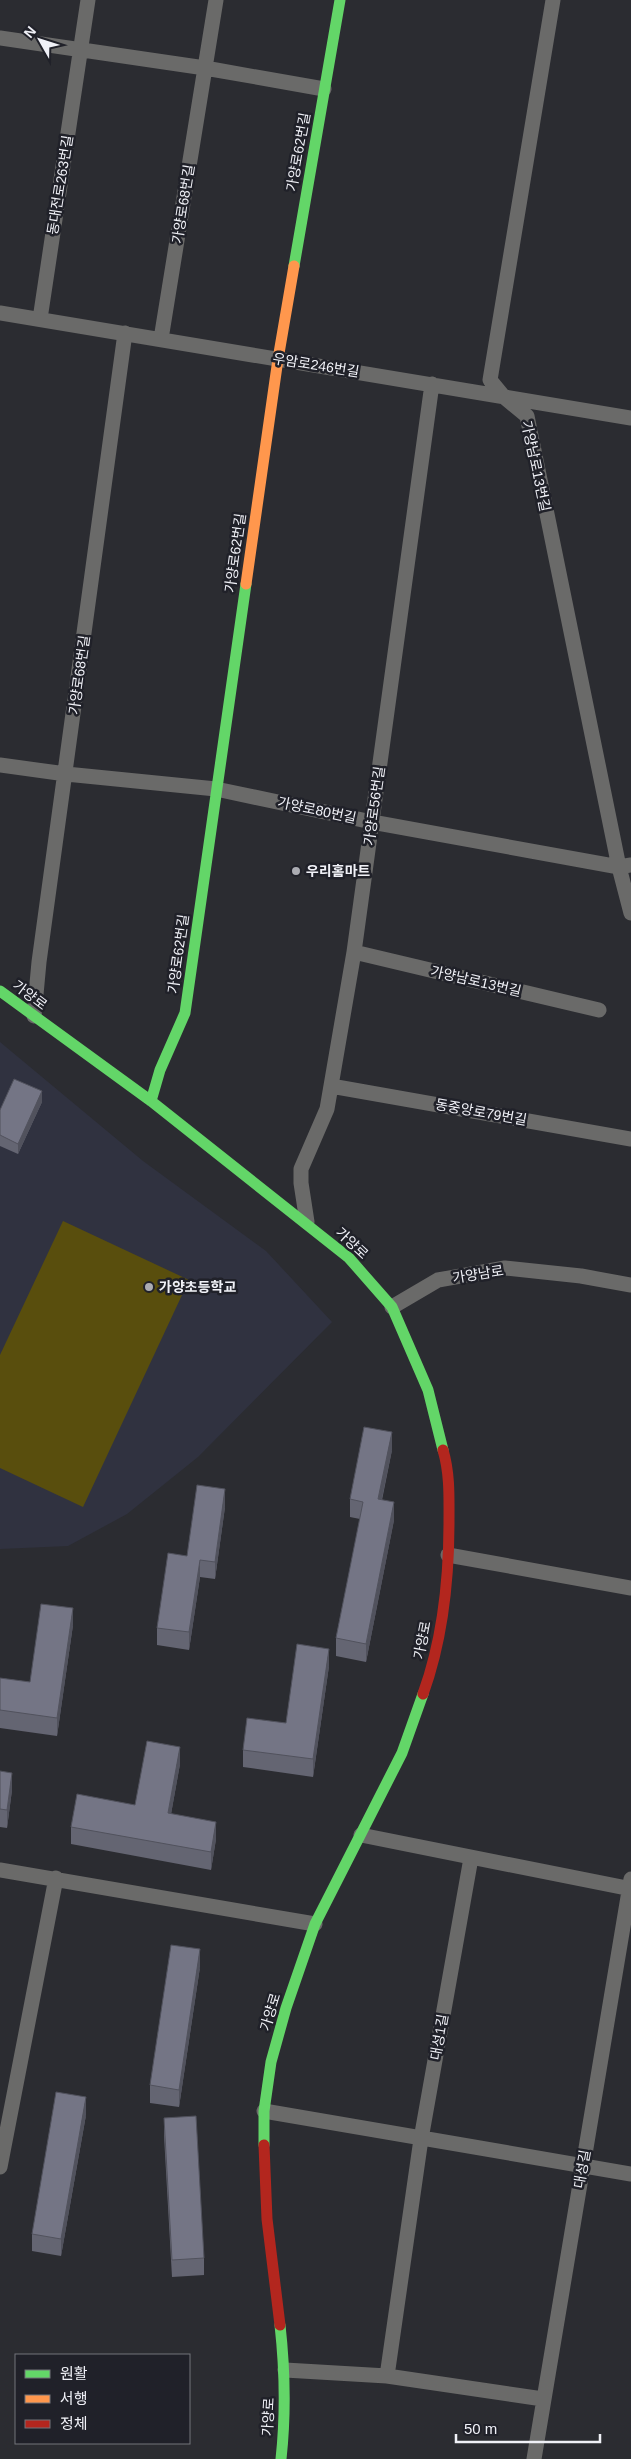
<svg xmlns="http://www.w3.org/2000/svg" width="631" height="2459" font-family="Arial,'Noto Sans KR',sans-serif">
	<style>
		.built { fill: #303240 }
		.green { fill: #594e0d }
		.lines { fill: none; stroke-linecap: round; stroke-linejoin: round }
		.street { stroke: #6a6a69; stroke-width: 15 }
		.fast { stroke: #63d668; stroke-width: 11 }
		.slow { stroke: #ff974d; stroke-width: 11 }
		.jam { stroke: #b3261e; stroke-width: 11 }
		.wall { fill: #646572 }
		.shaded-wall { fill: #51525d }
		.building { fill: #747585; stroke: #51525d }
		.poi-dot { fill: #abacb2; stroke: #202129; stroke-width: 2 }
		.labels { text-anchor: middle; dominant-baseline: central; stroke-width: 5; stroke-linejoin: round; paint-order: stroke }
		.street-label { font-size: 14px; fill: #f0f1f7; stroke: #202129 }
		.poi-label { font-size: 14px; font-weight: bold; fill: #f0f1f7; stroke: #202129; text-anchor: start }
	</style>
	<rect width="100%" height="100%" fill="#2b2c31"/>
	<path class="built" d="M0 1042 143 1161 266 1251 332 1322 198 1457 127 1514 68 1546 0 1549Z"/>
	<path class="green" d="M63 1221 189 1280 83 1507 0 1468V1355Z"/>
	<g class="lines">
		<path class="street" d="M553 0 490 380 504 397 527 416 619 867 631 913
			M0 38 205 68 324 89
			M0 313 631 418
			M40 319 88 0
			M161 339 216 0
			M0 765 66 774 216 789 372 822 619 867 631 865
			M354 952 599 1010
			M34 1016 39 962 125 333
			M331 1086 631 1139
			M307 1222 301 1183V1169L327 1109 354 952 432 384
			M392 1307 438 1280 505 1268 581 1276 631 1285
			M448 1555 631 1588
			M361 1835 631 1889
			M0 1870 315 1924
			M264 2111 631 2174
			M0 2167 56 1878
			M285 2370 387 2376 543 2399
			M387 2376 421 2139 471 1858
			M534 2459 631 1879"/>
		<path class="fast" d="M294 266 340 0
			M0 991 151 1101 349 1258 392 1307 428 1390 443 1450
			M151 1101 160 1070 185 1013 246 584
			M264 2145V2111L271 2062 286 2008 315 1924 402 1753 423 1694
			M280 2325C285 2370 286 2413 281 2459"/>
		<path class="slow" d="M246 584 278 359 294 266"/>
		<path class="jam" d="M423 1694C443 1639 449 1581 449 1522 449 1497 450 1474 443 1450
			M264 2145 267 2219 280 2325"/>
	</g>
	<path class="wall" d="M42 1102 18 1154 0 1146V1110Z
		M392 1450 382 1500 394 1520 366 1662 336 1656V1638L360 1519 350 1517V1499Z
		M225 1507 215 1579 200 1577 189 1650 157 1645V1628L187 1556Z
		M73 1625 57 1736 0 1728V1678L30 1682Z
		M329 1666 313 1777 243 1767V1750L286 1723Z
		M180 1764 171 1814 216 1839 211 1870 71 1844V1827L135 1805Z
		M0 1771 12 1790 7 1828 0 1827Z
		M200 1967 179 2107 150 2103V2085Z
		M86 2115 61 2256 32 2251V2234Z
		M164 2118 204 2258V2275L172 2277 164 2136Z"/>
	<path class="shaded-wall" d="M42 1091V1102L18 1154V1144Z
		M392 1432V1450L378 1517V1499Z
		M225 1489V1507L215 1579V1562Z
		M394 1502V1520L366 1662V1644Z
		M200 1560V1577L189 1650V1632Z
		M73 1608V1625L57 1736V1718Z
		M329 1649V1666L313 1777V1759Z
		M180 1747V1764L168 1831V1813Z
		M12 1773V1790L7 1828V1810Z
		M216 1822V1839L211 1870V1852Z
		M200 1949V1967L179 2107V2090Z
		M86 2097V2115L61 2256V2239Z"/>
	<path class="building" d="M14 1079 42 1091 18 1144 0 1135V1110Z
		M364 1427 392 1432 378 1499 394 1502 366 1644 336 1638 363 1502 350 1499Z
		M197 1485 225 1489 215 1562 200 1560 189 1632 157 1628 168 1553 187 1556Z
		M41 1604 73 1608 57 1718 0 1710V1678L30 1682Z
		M297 1644 329 1649 313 1759 243 1750 247 1718 286 1723Z
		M147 1741 180 1747 168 1813 216 1822 211 1852 71 1827 77 1794 135 1805Z
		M0 1771 12 1773 7 1810 0 1809Z
		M171 1945 200 1949 179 2090 150 2085Z
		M56 2092 86 2097 61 2239 32 2234Z
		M196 2116 204 2258 172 2260 164 2118Z"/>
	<g class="poi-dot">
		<circle cx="296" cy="871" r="5"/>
		<circle cx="149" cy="1287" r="5"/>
	</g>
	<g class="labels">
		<g class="street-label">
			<text transform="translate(298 152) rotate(-80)">가양로62번길</text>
			<text transform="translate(60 185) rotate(-81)">동대전로263번길</text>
			<text transform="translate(183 204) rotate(-81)">가양로68번길</text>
			<text transform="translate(316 365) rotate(9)">우암로246번길</text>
			<text transform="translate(536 466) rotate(78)">가양남로13번길</text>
			<text transform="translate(235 553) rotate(-82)">가양로62번길</text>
			<text transform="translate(79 675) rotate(-82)">가양로68번길</text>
			<text transform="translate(374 806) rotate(-82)">가양로56번길</text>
			<text transform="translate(317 810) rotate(12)">가양로80번길</text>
			<text transform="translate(178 954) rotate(-82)">가양로62번길</text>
			<text transform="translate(476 981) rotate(13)">가양남로13번길</text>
			<text transform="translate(30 995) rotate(37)">가양로</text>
			<text transform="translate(481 1112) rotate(10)">동중앙로79번길</text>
			<text transform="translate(352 1243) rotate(43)">가양로</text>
			<text transform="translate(478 1274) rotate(-9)">가양남로</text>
			<text transform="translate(422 1640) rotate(-79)">가양로</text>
			<text transform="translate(270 2012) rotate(-73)">가양로</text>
			<text transform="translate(439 2037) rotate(-80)">대성1길</text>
			<text transform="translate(582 2169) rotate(-80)">대성길</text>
			<text transform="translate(268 2417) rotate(-87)">가양로</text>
		</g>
		<g class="poi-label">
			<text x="306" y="871">우리홈마트</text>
			<text x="159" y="1287">가양초등학교</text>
		</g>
	</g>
	<rect x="15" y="2354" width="175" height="90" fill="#202129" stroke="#73747b"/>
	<rect x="25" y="2370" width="25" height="8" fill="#63d668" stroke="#73747b"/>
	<text x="60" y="2379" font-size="15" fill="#f0f1f7">원활</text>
	<rect x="25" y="2395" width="25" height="8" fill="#ff974d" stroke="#73747b"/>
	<text x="60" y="2404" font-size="15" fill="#f0f1f7">서행</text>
	<rect x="25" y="2420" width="25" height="8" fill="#b3261e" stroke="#73747b"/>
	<text x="60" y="2429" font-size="15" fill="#f0f1f7">정체</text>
	<g transform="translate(40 40) rotate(309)" stroke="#202129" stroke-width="4" paint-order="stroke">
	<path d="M0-4L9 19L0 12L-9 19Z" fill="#f0f1f7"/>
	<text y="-8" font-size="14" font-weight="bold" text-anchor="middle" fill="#f0f1f7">N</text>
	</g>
	<path d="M456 2434v8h144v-8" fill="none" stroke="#f0f1f7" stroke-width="2.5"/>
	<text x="464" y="2434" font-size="15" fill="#f0f1f7" stroke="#202129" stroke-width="4" paint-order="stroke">50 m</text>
</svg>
